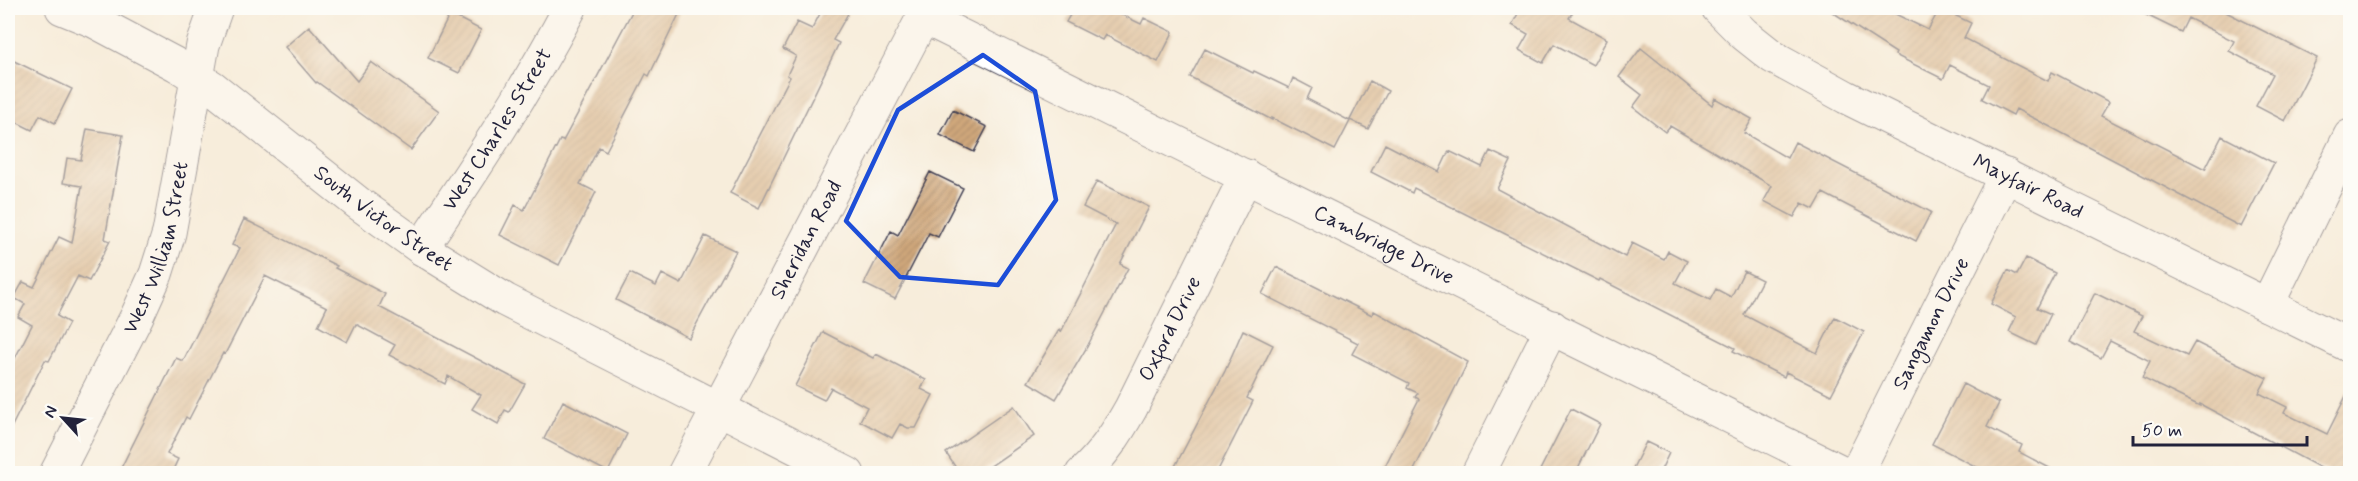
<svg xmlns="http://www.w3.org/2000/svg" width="2358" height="481" font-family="Mynerve,sans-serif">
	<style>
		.building { fill: url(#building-hatch) }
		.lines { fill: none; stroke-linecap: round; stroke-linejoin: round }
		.minor-casing { stroke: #424053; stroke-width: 35 }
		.minor { stroke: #fff; stroke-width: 33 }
		.marked { fill: none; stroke: #1d4ed8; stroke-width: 4.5; stroke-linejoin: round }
		.labels { text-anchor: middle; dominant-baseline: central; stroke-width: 6; stroke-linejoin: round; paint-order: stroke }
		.street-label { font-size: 21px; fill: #22223b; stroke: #fdfcf7 }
	</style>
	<defs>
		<pattern id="building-hatch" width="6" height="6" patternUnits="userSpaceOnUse" patternTransform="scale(1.5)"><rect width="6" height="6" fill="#d0a87c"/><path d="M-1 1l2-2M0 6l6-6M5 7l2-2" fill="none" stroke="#a88867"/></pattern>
	</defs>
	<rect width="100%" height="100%" fill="#fdfcf7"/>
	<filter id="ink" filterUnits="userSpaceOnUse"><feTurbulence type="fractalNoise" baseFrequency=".0167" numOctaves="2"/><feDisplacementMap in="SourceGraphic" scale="12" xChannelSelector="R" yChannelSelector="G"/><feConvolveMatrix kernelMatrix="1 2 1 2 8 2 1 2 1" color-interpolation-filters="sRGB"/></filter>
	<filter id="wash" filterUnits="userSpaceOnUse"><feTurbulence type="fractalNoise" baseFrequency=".008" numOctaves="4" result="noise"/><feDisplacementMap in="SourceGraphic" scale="24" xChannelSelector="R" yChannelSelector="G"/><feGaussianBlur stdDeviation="1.35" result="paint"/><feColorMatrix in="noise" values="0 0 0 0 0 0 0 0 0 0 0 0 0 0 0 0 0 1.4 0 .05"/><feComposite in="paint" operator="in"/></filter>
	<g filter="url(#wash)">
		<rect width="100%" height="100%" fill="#f7eddb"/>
		<g id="blocks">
			<path class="building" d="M634 8H682L649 76 646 74 606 151 599 147 580 184 596 192 559 265 500 235 515 205 524 210 560 140 563 141Z
				M823 8H851L833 40 839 43 759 208 730 193 790 77 787 75 796 56 783 49 797 22 812 29Z
				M1074 8H1108L1141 24 1144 18 1173 32 1158 62 1105 35 1102 40 1066 22Z
				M1521 8H1575L1569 18 1607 39 1593 65 1554 44 1543 63 1519 50 1528 34 1512 25Z
				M1826 8H1883L1928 30 1940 8 1971 23 1964 38 2048 81 2052 72 2109 102 2101 116 2205 169 2222 136 2274 163 2241 227 2016 109 2013 115 1982 99 1989 85 1950 65 1943 79 1895 55 1896 53Z
				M2132 8H2218L2317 58 2285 121 2256 106 2273 74 2229 51 2234 41 2188 18 2181 32Z
				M450 14 481 30 459 73 428 58Z
				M309 26 357 81 371 62 439 111 411 150 317 82 316 83 285 47Z
				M1641 48 1712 105 1715 98 1752 119 1744 133 1787 158 1795 142 1931 212 1916 241 1823 193 1814 209 1802 203 1794 217 1764 201 1772 186 1670 126 1665 132 1633 107 1642 95 1619 77Z
				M1205 49 1253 73 1254 71 1289 88 1293 78 1312 88 1307 99 1350 121 1335 150 1272 118V120L1190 77Z
				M8 58 72 89 55 123 40 115 32 130 8 118Z
				M1370 81 1388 91 1368 129 1350 120Z
				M953 110 987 127 974 152 940 135Z
				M87 129 123 135 105 239 110 241 89 281 78 276 57 316 69 323 49 361 45 360 8 434V372L32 325 18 317 25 304 14 298 23 282 34 287 59 237 72 243 82 186 63 183 67 158 81 160Z
				M1385 144 1439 172 1449 151 1482 167 1490 151 1511 161 1497 189 1625 257 1632 243 1664 259 1668 251 1687 261 1675 283 1710 300 1716 289 1731 297 1744 271 1762 280 1744 315 1817 353 1835 317 1864 332 1831 395 1786 372 1784 377 1733 351 1735 348 1600 279 1599 281 1414 188 1412 193 1371 172Z
				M930 172 963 188 938 237 929 233 895 299 864 284 891 231 898 235Z
				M1097 181 1149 207 1120 264 1128 268 1087 347 1056 399 1028 382 1059 330 1061 332 1116 224 1083 207Z
				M244 219 337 266 335 268 385 294 379 307 525 384 509 412 505 410 498 424 472 409 481 395 448 376 445 384 389 355 395 345 356 324 347 342 318 326 327 307 265 276 225 354 223 353 189 419 186 417 167 454 178 459 171 474H118L176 358 183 361 240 248 232 245Z
				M705 236 736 251 689 338 616 300 630 273 656 286 662 274 681 284Z
				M2026 258 2055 273 2037 308 2051 314 2036 345 2009 332 2016 317 1991 304 2008 270 2017 275Z
				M1276 267 1372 315 1374 311 1468 362 1412 474H1381L1419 399 1415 397 1418 393 1407 388 1409 383 1352 354 1358 343 1262 294Z
				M2095 293 2142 316 2134 331 2187 356 2195 342 2267 378 2259 393 2287 407 2284 413 2327 434 2350 388V460L2343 474H2332L2200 404V406L2142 378 2150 361 2110 341 2101 358 2070 342Z
				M1243 330 1273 345 1247 398 1253 401 1216 474H1171L1225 371Z
				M823 332 873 358 876 354 926 380 921 389 933 395 916 428H908L900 424 892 438 860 421 867 407 831 388 824 400 795 386Z
				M1963 384 1999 403 1987 427 2022 445 2019 452 2061 474H1976L1979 468 1932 444Z
				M563 401 627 434 608 472 544 439Z
				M1014 406 1034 436 979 474H960L946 453Z
				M1571 409 1600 424 1575 474H1538Z
				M1646 442 1669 453 1659 474H1630Z"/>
		</g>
	</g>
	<g filter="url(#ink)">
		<use href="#blocks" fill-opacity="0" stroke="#424053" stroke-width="1.5"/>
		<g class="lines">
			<defs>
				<g id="minor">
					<path id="s1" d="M62 8 94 21 177 65 212 87 358 203 421 248 505 300 848 474"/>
					<path id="s2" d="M1718 8 1744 34 1773 57 1846 97 2350 346"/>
					<path id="s3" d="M923 17 1846 474"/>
					<path id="s4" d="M421 248C474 170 526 91 570 8"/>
					<path d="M2267 305 2350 136"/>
					<path id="s5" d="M56 474 137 316 156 274 169 233 203 45 216 8"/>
					<path id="s6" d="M684 474 928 8"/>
					<path id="s7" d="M1082 474C1103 455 1117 433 1131 408L1246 176"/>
					<path d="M1478 474 1552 327"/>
					<path id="s8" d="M1856 474 2006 175"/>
				</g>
			</defs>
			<use href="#minor" class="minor-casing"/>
			<use href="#minor" class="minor"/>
		</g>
	</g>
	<path d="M0 0H2358V481H0ZM983 55 1035 91 1056 200 998 285 900 277 846 221 898 110Z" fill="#f7eddb" fill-opacity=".55" fill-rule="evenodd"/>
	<path class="marked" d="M983 55 1035 91 1056 200 998 285 900 277 846 221 898 110Z"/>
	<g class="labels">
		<g class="street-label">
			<text stroke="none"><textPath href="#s4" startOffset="141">West Charles Street</textPath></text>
			<text stroke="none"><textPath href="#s2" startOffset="360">Mayfair Road</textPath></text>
			<text stroke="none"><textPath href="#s1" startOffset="386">South Victor Street</textPath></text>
			<text stroke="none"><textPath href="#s6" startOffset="264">Sheridan Road</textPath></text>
			<text stroke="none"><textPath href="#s3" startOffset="514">Cambridge Drive</textPath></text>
			<text stroke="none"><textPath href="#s5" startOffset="249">West William Street</textPath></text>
			<text stroke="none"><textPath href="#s8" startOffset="168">Sangamon Drive</textPath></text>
			<text stroke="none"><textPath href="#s7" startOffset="171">Oxford Drive</textPath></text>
		</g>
	</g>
	<rect width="2358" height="481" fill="none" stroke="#fdfcf7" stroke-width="30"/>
	<g transform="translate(63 418) rotate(297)" stroke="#fdfcf7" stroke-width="4.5" paint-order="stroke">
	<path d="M0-4.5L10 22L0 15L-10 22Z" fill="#22223b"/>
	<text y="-9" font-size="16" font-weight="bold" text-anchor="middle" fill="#22223b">N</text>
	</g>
	<path d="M2133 436v9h174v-9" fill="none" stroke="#22223b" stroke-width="3"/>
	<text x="2142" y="436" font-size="18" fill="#22223b" stroke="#fdfcf7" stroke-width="4.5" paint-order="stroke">50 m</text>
</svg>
